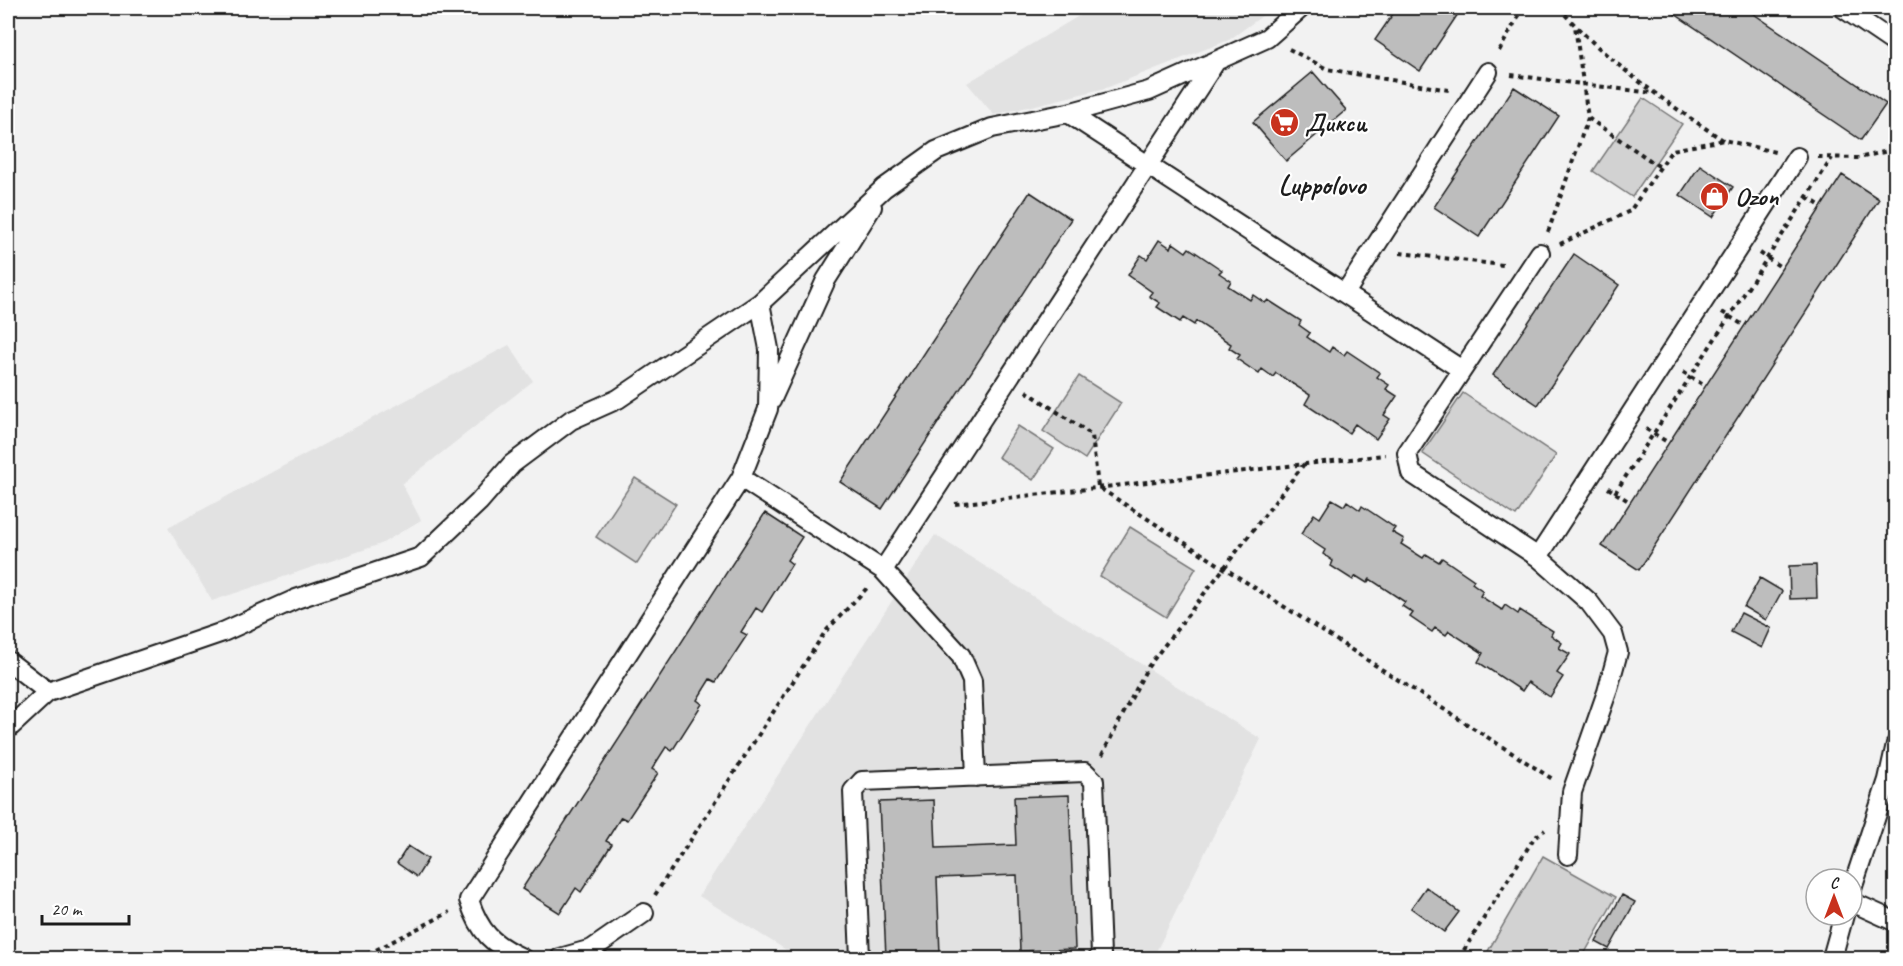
<svg xmlns="http://www.w3.org/2000/svg" width="1903" height="966" font-family="Caveat,sans-serif">
	<style>
		.built { fill: #e2e2e2 }
		.green { fill: #d2d2d2; stroke: #777; stroke-width: 1.5 }
		.building { fill: #bdbdbd; stroke: #1c1c1c; stroke-width: 1.5 }
		.lines { fill: none; stroke-linecap: round; stroke-linejoin: round }
		.lane-casing { stroke: #1c1c1c; stroke-width: 22 }
		.path { stroke: #1c1c1c; stroke-width: 4; stroke-dasharray: 4.5 4.5; stroke-linecap: butt }
		.lane { stroke: #fff; stroke-width: 18 }
		.labels { text-anchor: middle; dominant-baseline: central; stroke-width: 4.5; stroke-linejoin: round; paint-order: stroke }
		.poi-label { font-size: 26px; font-weight: bold; fill: #1c1c1c; stroke: #fff; text-anchor: start }
		.quarter-label { font-size: 28px; font-weight: bold; fill: #1c1c1c; stroke: #fff }
	</style>
	<rect width="100%" height="100%" fill="#f2f2f2"/>
	<filter id="ink" filterUnits="userSpaceOnUse"><feTurbulence type="fractalNoise" baseFrequency=".0167" numOctaves="2"/><feDisplacementMap in="SourceGraphic" scale="12" xChannelSelector="R" yChannelSelector="G"/><feConvolveMatrix kernelMatrix="1 2 1 2 8 2 1 2 1" color-interpolation-filters="sRGB"/></filter>
	<g filter="url(#ink)">
		<path class="built" d="M1092 8H1273L1229 40 1106 88 994 115 967 83Z
			M509 345 533 381 402 484 421 520 381 544 212 601 168 528Z
			M935 535 1261 739 1153 958H799L699 896Z"/>
		<path class="green" d="M1643 98 1682 124 1632 197 1593 171Z
			M1079 376 1121 403 1085 459 1043 431Z
			M1463 393 1556 455 1516 516 1422 453Z
			M1018 426 1054 449 1033 480 998 457Z
			M635 478 676 504 637 564 596 537Z
			M1130 527 1196 568 1166 617 1100 576Z
			M1543 856 1616 897 1582 958H1484Z"/>
		<path class="building" d="M1397 8H1462L1420 71 1375 40Z
			M1666 8H1745L1886 104 1861 140Z
			M1313 72 1346 110 1286 161 1253 122Z
			M1514 87 1559 116 1479 237 1434 207Z
			M1700 165 1733 187 1713 217 1680 195Z
			M1842 175 1879 199 1639 570 1602 546Z
			M1030 192 1071 219 882 509 840 482Z
			M1159 240 1171 248 1173 243 1186 252 1189 248 1222 270 1219 273 1231 281 1228 286 1250 300 1253 295 1265 303 1268 300 1301 321 1299 325 1310 333 1307 337 1329 352 1332 347 1344 355 1347 351 1380 373 1377 377 1389 385 1386 389 1397 396 1384 415 1390 419 1376 439 1355 424 1349 433 1305 404 1310 395 1276 373 1273 377 1262 369 1259 374 1237 359 1240 355 1229 348 1231 344 1196 321 1194 325 1183 318 1180 322 1157 307 1160 303 1149 296 1152 292 1128 275 1141 255 1147 259Z
			M1574 254 1619 285 1538 405 1493 375Z
			M1332 499 1344 506 1347 501 1360 510 1362 506 1395 528 1392 532 1404 539 1401 544 1423 558 1426 554 1439 562 1442 558 1474 580 1472 583 1483 591 1480 596 1502 610 1505 605 1518 614 1520 610 1553 631 1551 635 1562 643 1559 648 1570 654 1557 673 1563 677 1550 697 1528 682 1522 691 1478 662 1483 653 1449 631 1446 635 1435 628 1432 632 1410 617 1413 613 1402 606 1405 602 1370 579 1367 583 1356 576 1353 580 1331 566 1333 561 1323 554 1325 550 1301 534 1314 514 1320 518Z
			M765 513 802 537 787 560 792 564 762 612 756 608 741 632 747 635 716 682 710 679 697 700 702 704 672 751 666 747 652 769 658 773 627 820 621 817 606 841 612 844 581 892 576 888 560 913 522 889Z
			M1816 565 1817 598 1790 599 1789 566Z
			M1760 578 1782 591 1766 620 1744 607Z
			M1741 613 1771 628 1762 648 1731 632Z
			M1069 795 1075 949 1020 951 1017 875 937 878 940 955 886 957 879 802 934 800 936 848 1016 845 1014 797Z
			M408 846 428 859 417 877 397 863Z
			M1426 887 1459 912 1444 932 1411 908Z
			M1622 895 1635 902 1609 949 1596 942Z"/>
		<g class="lines">
			<defs>
				<path id="lane" d="M1843 8 1896 44
					M1068 113 1462 370
					M1540 253 1407 453 1411 473 1538 557 1589 602 1613 634 1618 652 1607 692 1572 792 1568 855
					M1345 293 1488 72
					M771 401 826 280 872 207
					M741 478 883 570 1216 61
					M1538 557 1797 157
					M883 570 961 656 972 681 976 777
					M8 661 48 692
					M8 729 48 692 223 632 296 599 421 557 479 502 512 464 571 420 618 399 760 303 884 188 936 151 992 128 1068 113 1149 91 1267 38 1301 8
					M1852 889 1888 780 1896 744
					M1852 902 1896 922
					M522 958C492 944 480 933 469 900L741 478 768 409 769 349 760 303
					M560 958 592 949 644 913
					M860 958 853 791 862 781 1085 772 1094 781 1101 955 1098 958
					M1832 958 1844 915"/>
			</defs>
			<use href="#lane" class="lane-casing"/>
			<path class="path" d="M1559 8C1606 61 1664 101 1723 140
				M1289 49 1327 69 1449 90
				M1499 51 1523 8
				M1511 75 1652 93
				M1588 118 1660 167
				M1818 157 1859 158 1896 149
				M1807 197 1822 207
				M1548 232 1588 118 1575 26
				M1560 244 1630 211 1672 150 1724 140 1775 152
				M1400 253 1503 265
				M1760 253 1782 268
				M1722 312 1745 326
				M1683 372 1705 386
				M1026 391 1092 435 1098 487 1554 780
				M1646 429 1669 443
				M1608 488 1630 502
				M1615 493 1832 158
				M955 504 1385 455
				M1102 755 1147 668 1304 464
				M655 895 825 632 867 588
				M360 958 450 912
				M1459 958 1534 838 1545 830"/>
			<use href="#lane" class="lane"/>
		</g>
	</g>
	<defs>
		<symbol id="supermarket-disc" viewBox="-11 -11 22 22"><circle r="9.5" fill="#c8321e" stroke="#fff"/><path d="M-6-5.5h2.5l.6 2H6L4.5 2H-2.5L-4.4-4H-6ZM-1.5 3.2a1.3 1.3 0 1 0 .1 0ZM3 3.2a1.3 1.3 0 1 0 .1 0Z" fill="#fff"/></symbol>
		<symbol id="shop-disc" viewBox="-11 -11 22 22"><circle r="9.5" fill="#c8321e" stroke="#fff"/><path d="M-5-2.5h2.3a2.7 3.5 0 0 1 5.4 0H5L5.5 6h-11ZM-1.5-2.5h3a1.5 2.3 0 0 0-3 0Z" fill="#fff"/></symbol>
	</defs>
	<g fill-rule="evenodd">
		<use href="#supermarket-disc" x="1268" y="106" width="33" height="33"/>
		<use href="#shop-disc" x="1698" y="180" width="33" height="33"/>
	</g>
	<g class="labels">
		<g class="poi-label">
			<text x="1305" y="122">Дикси</text>
			<text x="1735" y="196">Ozon</text>
		</g>
		<g class="quarter-label">
			<text x="1322" y="184">Luppolovo</text>
		</g>
	</g>
	<rect width="1903" height="966" fill="none" stroke="#fff" stroke-width="30"/>
	<rect x="15" y="15" width="1873" height="936" fill="none" stroke="#1c1c1c" stroke-width="2" filter="url(#ink)"/>
	<g transform="translate(1834 897)"><circle r="28" fill="#ffffff" stroke="#a4a4a4" stroke-width="1.5"/>
	<path d="M0-4.5L10 22L0 15L-10 22Z" fill="#c8321e"/>
	<text y="-9" font-size="16" font-weight="bold" text-anchor="middle" fill="#1c1c1c">С</text>
	</g>
	<path d="M42 915v9h87v-9" fill="none" stroke="#1c1c1c" stroke-width="3"/>
	<text x="51" y="915" font-size="18" fill="#1c1c1c" stroke="#ffffff" stroke-width="4.5" paint-order="stroke">20 m</text>
</svg>
